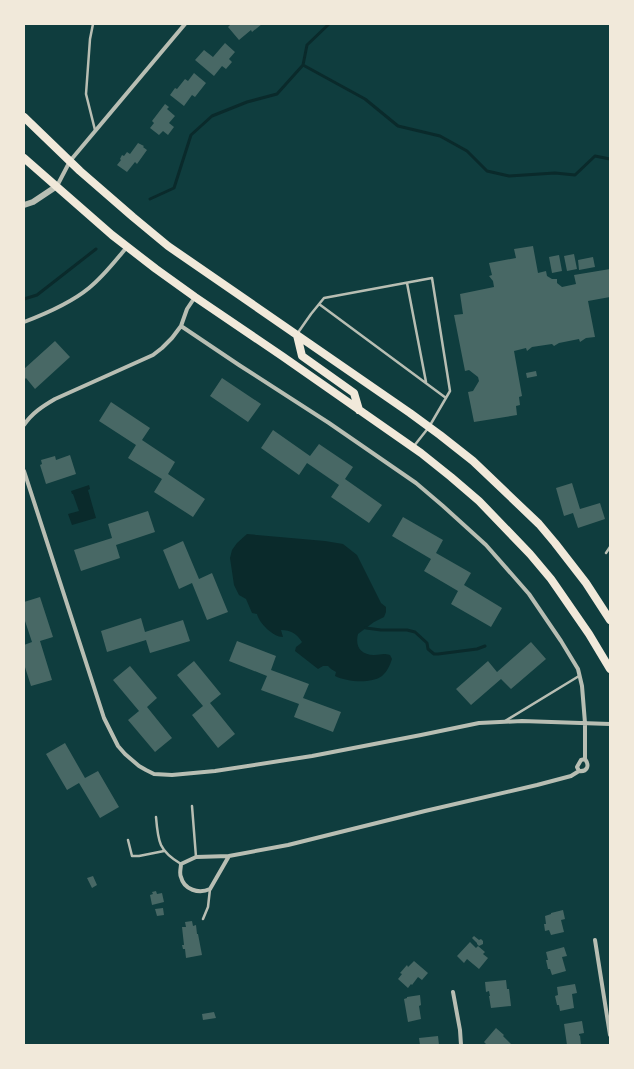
<svg xmlns="http://www.w3.org/2000/svg" width="634" height="1069" font-family="Ubuntu,sans-serif">
	<style>
		.water { fill: #0a2a2b }
		.lines { fill: none; stroke-linecap: round; stroke-linejoin: round }
		.stream { stroke: #0a2a2b; stroke-width: 3 }
		.building { fill: #486865 }
		.service { stroke: #b8beb3; stroke-width: 2.5 }
		.minor { stroke: #b8beb3; stroke-width: 4 }
		.tertiary { stroke: #b8beb3; stroke-width: 6 }
		.primary { stroke: #f1e9da; stroke-width: 8 }
	</style>
	<rect width="100%" height="100%" fill="#0f3d3e"/>
	<path class="water" d="M89 485 90 489 88 490 96 518 72 525 68 514 79 511 73 494H72L71 491Z
		M247 534 325 541 343 544 357 555 381 603 386 607V612L384 617 374 622 358 634C355 646 360 655 374 655 381 655 382 653 390 655L392 659C390 665 387 672 382 676 371 684 347 682 335 676L336 672 331 669 328 666H323L318 669 295 651 296 647 300 644 302 642C297 634 291 630 281 630L283 637C273 637 259 623 257 614L252 613 246 599 239 595 234 585 230 558 232 550 237 543Z"/>
	<g class="lines">
		<path class="stream" d="M303 65 307 45 329 24
			M150 199 174 188 191 135 212 116 247 102 277 94 303 65 365 99 398 126 440 136 467 151 487 171 509 176 555 173 575 175 595 156 610 159
			M24 299 37 295 96 249
			M366 628 381 630H407L415 632 427 643 428 649 434 654H438L477 649 485 646"/>
	</g>
	<path class="building" d="M231 24H262L252 32 251 30 239 40 228 27Z
		M225 43 235 52 229 59 232 62 226 69 222 66 214 76 195 60 204 50 213 57Z
		M194 73 206 83 195 97 192 95 184 106 170 95 175 88 177 89 185 79 188 81Z
		M165 104 169 107 167 109 175 116 169 123 174 127 168 135 163 131 159 135 150 128 154 123 152 121Z
		M138 143 144 146 143 147 147 150 137 164 135 162 127 172 117 165 121 160 120 159 122 155 124 156 127 152 130 154Z
		M533 246 538 273 546 271 547 276 552 279H557V283L562 287 576 284 574 275 610 269V297L588 301 595 337 586 338 580 342 579 339 559 343 554 346 552 344 532 347 527 351 526 348 514 351 522 396 519 397 520 405 516 406 517 415 474 422 468 392 473 391 479 381 478 377 469 370 465 371 454 315 463 314 460 294 494 287 493 281 489 276 492 275 489 263 516 258 514 249Z
		M574 254 577 269 567 271 564 256Z
		M559 255 562 271 552 273 549 257Z
		M593 257 595 267 579 270 578 260Z
		M55 341 70 357 35 389 26 378 24 380V369Z
		M536 371 537 376 527 378 526 373Z
		M222 378 261 404 248 422 210 396Z
		M111 402 150 428 142 440 175 462 168 474 205 499 193 517 154 492 162 479 128 458 136 445 99 421Z
		M273 430 310 456 319 444 353 467 345 479 382 505 369 523 331 497 339 485 307 463 299 475 261 448Z
		M70 455 76 474 46 484 40 465 42 464 41 460 55 456 56 460Z
		M572 483 580 509 600 503 605 519 578 528 573 513 564 516 556 488Z
		M148 511 155 532 116 545 120 558 81 571 74 550 112 538 108 524Z
		M403 517 443 540 436 553 471 573 464 585 502 608 491 627 451 604 458 591 424 571 431 559 392 536Z
		M183 541 199 579 212 573 228 612 207 620 192 583 179 589 163 550Z
		M40 597 53 637 40 641 52 680 31 686 24 664V645L32 642 24 618V602Z
		M141 618 145 632 183 620 190 641 150 653 146 640 107 652 101 631Z
		M237 641 276 656 271 670 309 684 303 698 341 712 333 732 294 717 299 704 261 690 267 676 229 661Z
		M531 642 546 659 511 689 501 679 471 705 456 689 488 661 497 672Z
		M194 661 221 694 210 703 235 734 218 748 192 715 203 706 177 675Z
		M130 666 157 698 147 707 172 738 155 752 128 720 139 711 113 680Z
		M65 743 85 778 98 771 119 807 100 818 79 783 67 790 46 754Z
		M93 876 97 885 92 888 87 878Z
		M156 891 157 894 162 893 164 902 152 905 150 895 153 894 152 892Z
		M163 908 164 915 157 916 155 909Z
		M563 910 565 919 561 920 564 932 551 935 549 930 545 931 544 924H546L545 916 551 914V913Z
		M192 921 193 926 196 925 197 934H198L202 955 186 958 185 949H183L182 945H184L182 927H186L185 922Z
		M474 936 479 940 481 939 483 941V944L479 946 477 944V943L472 938Z
		M470 942 476 948 478 946 485 952 483 954 488 958 479 969 467 959 464 963 457 956Z
		M564 947 567 956 562 957 566 971 552 975 550 969H548L546 960H548L546 952Z
		M414 961 428 973 422 980 418 977 412 985 411 984 408 988 398 979 402 974 400 973 407 965 408 967Z
		M506 980 507 989H509L511 1006 491 1008 489 996H490L489 991 486 992 485 982Z
		M575 984 577 993 572 994 574 1008 560 1011 559 1005H557L555 996 558 995 557 987Z
		M420 995 421 1005 419 1006 421 1019 408 1022 404 999 407 998V997Z
		M214 1012 216 1018 203 1020 202 1014Z
		M582 1021 584 1033 579 1034V1036L580 1035 581 1045H567L564 1024Z
		M496 1028 504 1035 503 1036 512 1045H487L484 1042Z
		M438 1036 439 1045H420L419 1038Z"/>
	<g class="lines">
		<path class="service" d="M93 24 90 39 86 94 95 130
			M407 283 426 382
			M319 304 446 398
			M297 334 311 314 324 298 432 278 450 391 429 427 414 446
			M606 553 610 547
			M505 721 579 676
			M192 806 196 857
			M156 817C158 842 159 851 181 864
			M128 840 132 856H139L164 851
			M203 919 208 907 210 889"/>
		<path class="minor" d="M57 186 70 161 185 24
			M24 322C45 314 72 302 89 288 104 276 115 261 127 247
			M181 326 239 365 329 423 416 483 443 506 486 545 529 594 561 641 578 669 582 686 585 723V759L581 760 577 767 579 771 571 776 537 785 425 811 288 845 229 856
			M24 425C32 413 43 406 55 399L153 355 162 348 172 338 181 326 187 309 195 297
			M24 471 104 718 118 746 125 754 139 766 146 770 154 774 172 775 215 771 312 756 421 735 479 723 522 721 610 724
			M579 771C587 772 590 766 585 759
			M229 856 210 889C199 894 184 890 181 877 179 873 181 868 181 864L196 857Z
			M595 940 610 1035
			M453 992 460 1030 461 1045"/>
		<path class="tertiary" d="M24 205 33 202 57 186"/>
		<path class="primary" d="M24 117 80 171 133 217 168 246 410 413 440 435 473 461 539 524 555 543 586 583 610 620
			M24 158 112 235 156 269 195 297 282 356 421 453 451 477 479 501 530 554 551 579 589 634 610 669
			M297 335 302 356 354 393 359 410"/>
	</g>
	<rect width="634" height="1069" fill="none" stroke="#f1e9da" stroke-width="50"/>
</svg>
